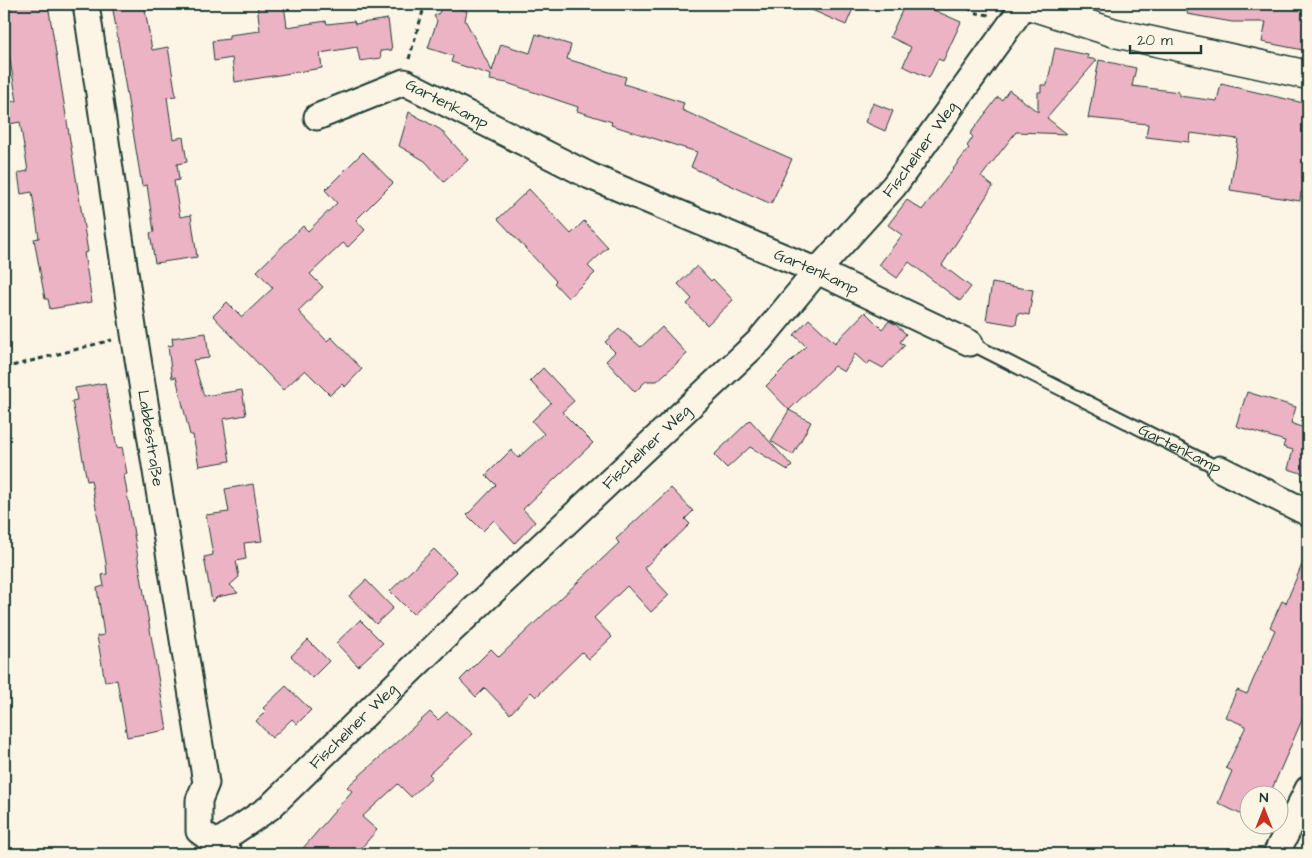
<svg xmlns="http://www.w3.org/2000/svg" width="1312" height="858" font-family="'Architects Daughter',sans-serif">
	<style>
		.building { fill: #ecb3c5; stroke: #1f3d34 }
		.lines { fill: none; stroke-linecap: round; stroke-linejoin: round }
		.lane-casing { stroke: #1f3d34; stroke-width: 16 }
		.street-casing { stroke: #1f3d34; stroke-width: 29 }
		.secondary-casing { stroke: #1f3d34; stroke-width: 31 }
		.path { stroke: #1f3d34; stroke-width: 3; stroke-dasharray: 5 4; stroke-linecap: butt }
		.lane { stroke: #fcf5e5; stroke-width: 12 }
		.street { stroke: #fcf5e5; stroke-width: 25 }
		.secondary { stroke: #fcf5e5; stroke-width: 28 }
		.labels { text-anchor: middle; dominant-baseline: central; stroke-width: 4.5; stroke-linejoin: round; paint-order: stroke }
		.street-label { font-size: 16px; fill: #1f3d34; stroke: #fcf5e5 }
	</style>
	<rect width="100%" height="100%" fill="#fcf5e5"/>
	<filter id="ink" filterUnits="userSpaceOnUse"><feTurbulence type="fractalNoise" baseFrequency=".02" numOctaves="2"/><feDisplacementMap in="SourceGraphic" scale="10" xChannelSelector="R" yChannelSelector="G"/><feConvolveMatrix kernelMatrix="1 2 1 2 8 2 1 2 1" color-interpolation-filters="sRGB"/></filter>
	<g filter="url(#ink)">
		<path class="building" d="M4 4H48L88 252 84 253 92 302 50 309 48 299H45L34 239 39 238 32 192 21 194 18 173 28 171 20 122 9 124 6 102 17 101 9 55 4 56Z
			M112 4H144L152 50 168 47 176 96 167 97 173 139 183 137 187 162 177 164 179 180 174 181 180 217 191 215 197 257 155 263 150 233 154 232 147 185 142 186Z
			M257 4H284L287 27 326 21 327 24 354 21 355 24 388 19 392 50 380 51 381 58 360 61 357 47 320 53 322 68 235 82 232 58 214 61 212 41 229 39V35L260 31Z
			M442 4 450 7 456 4 459 9 467 11 465 20 492 71 501 44 530 53 536 34 571 45 567 59 626 77 624 84 684 103 682 110 792 159 771 204 691 167 697 152 611 125 612 122 577 111 578 107 507 83 490 80 491 75 451 62 453 56 428 48 437 21 434 16 439 13Z
			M798 4H855L846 25Z
			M905 4H920L961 22 943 61 938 59 929 78 903 66 911 47 890 37Z
			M1188 4H1308V51L1262 42 1266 22H1232L1187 14Z
			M1055 48 1088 55 1087 58 1097 60 1047 118 1067 134 1016 132 981 177 993 186 942 265 971 287 960 301 909 262 897 278 879 265 902 235 888 225 907 200 922 210 969 148 967 146 973 137 970 134 998 97 1002 100 1009 90 1038 112V92H1041V85H1047Z
			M1099 60 1136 68 1132 86 1179 92V96L1217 101 1221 84 1308 104V193L1301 192 1300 201 1230 190 1238 139 1190 133 1189 142 1146 137 1148 124 1088 118Z
			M873 103 893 111 885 131 865 122Z
			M409 112 441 130 468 160 444 182 425 161 399 146Z
			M363 152 393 183 356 220 365 230 348 247 343 243 310 274 323 287 298 311 327 341 331 337 362 369 345 387 342 384 330 395 305 370 283 390 213 316 227 302 242 317 273 288 257 271 303 226 308 231 337 203 325 190Z
			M529 189 571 234 584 221 608 247 588 266 595 273 568 298 554 283 556 281 498 219Z
			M697 266 711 281 713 279 733 300 707 325 687 304 692 299 678 284Z
			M992 283 1033 290 1029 315 1018 313 1016 325 986 320Z
			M865 312 882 329 889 321 895 324 906 334 900 342 905 345 883 368 870 361 867 365 855 354 844 372 834 366 789 410 766 386 806 346 794 335 809 319 835 343Z
			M662 327 687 354 657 381H646L635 392 606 361 615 352 605 342 619 329 641 347Z
			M206 333 209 358 193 360 204 396 242 390 246 415 223 419 230 461 199 466 193 435H190L176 377 172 378 168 346 173 345 172 338Z
			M543 368 574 401 562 412 593 443 523 509 535 522 515 543 494 520 483 531 467 515 496 485 486 475 511 450 518 458 544 434 532 421 551 403 530 381Z
			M105 383 117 448 122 447 127 474 124 475 167 730 127 737 117 680 105 682 97 636 104 635 97 588 104 586 102 575 107 574 106 563 91 480 87 481 72 401 77 400 75 388Z
			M1247 392 1296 407 1291 423 1301 427 1304 416 1308 417V475L1288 469 1293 450 1283 447 1285 441 1236 426Z
			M789 410 811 422 793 455 771 441Z
			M750 420 792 466 788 470 750 447 727 468 714 455Z
			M253 484 262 541 244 543 246 559 236 561 239 577 230 585 238 593 217 597 212 602 204 557 213 555 206 515 229 512 225 489Z
			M671 488 693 511 685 519 690 524 644 568 669 595 651 612 627 586 594 618 612 637 589 659 582 652 536 697 531 692 510 714 485 688 476 697 460 680 491 649 499 657 619 543 616 539Z
			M434 549 457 572 413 614 390 591Z
			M1308 550V706L1269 796H1250V819L1218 803 1232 771 1226 768 1246 726 1225 717 1237 690 1247 694 1275 630 1270 627 1282 601 1286 603Z
			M366 580 393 608 376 624 349 596Z
			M360 620 383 643 358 666 336 643Z
			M308 640 329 661 312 678 291 656Z
			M286 686 311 710 297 724 292 719 272 738 256 721 266 711 263 708Z
			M430 712 438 720 447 712 473 734 429 774 432 777 411 797 398 784 362 817 377 830 356 854H298L352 791 347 787Z"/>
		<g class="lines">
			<defs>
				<g id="lane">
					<path id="s1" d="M970 343 1220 469"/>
				</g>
				<g id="street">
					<path id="s2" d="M86 4 134 334 206 783 199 800V831L229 853"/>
					<path id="s3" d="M317 117 404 82 590 176 817 271 970 343"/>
					<path d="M1220 469 1308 513"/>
					<path id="s4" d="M217 843 269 808 451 631 759 341 817 271 894 186 1025 4"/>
					<path d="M1276 854 1308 789"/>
				</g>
				<path id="secondary" d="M1025 4 1115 33 1308 75"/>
			</defs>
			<use href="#lane" class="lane-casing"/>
			<use href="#street" class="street-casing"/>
			<use href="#secondary" class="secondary-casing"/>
			<path class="path" d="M959 4 977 13 989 15
				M409 59 425 4
				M4 368 112 340"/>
			<use href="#lane" class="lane"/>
			<use href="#street" class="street"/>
			<use href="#secondary" class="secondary"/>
		</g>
	</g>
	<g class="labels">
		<g class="street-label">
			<text stroke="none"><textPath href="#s3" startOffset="142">Gartenkamp</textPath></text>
			<text stroke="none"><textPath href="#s4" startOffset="990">Fischelner Weg</textPath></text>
			<text stroke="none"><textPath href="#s3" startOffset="548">Gartenkamp</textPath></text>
			<text stroke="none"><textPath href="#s2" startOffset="439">Labbéstraße</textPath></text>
			<text stroke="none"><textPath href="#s4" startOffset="585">Fischelner Weg</textPath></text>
			<text stroke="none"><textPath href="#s1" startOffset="235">Gartenkamp</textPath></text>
			<text stroke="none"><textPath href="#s4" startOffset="180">Fischelner Weg</textPath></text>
		</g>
	</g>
	<rect width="1312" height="858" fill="none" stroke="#fcf5e5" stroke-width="20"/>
	<rect x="10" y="10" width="1292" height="838" fill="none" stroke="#1f3d34" stroke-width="2" filter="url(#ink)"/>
	<g transform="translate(1264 810)"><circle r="24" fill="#fcf5e5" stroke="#a4ab9e"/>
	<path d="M0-4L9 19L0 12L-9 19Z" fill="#c8321e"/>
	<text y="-8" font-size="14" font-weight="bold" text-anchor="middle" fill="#1f3d34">N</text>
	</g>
	<path d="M1130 45v8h71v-8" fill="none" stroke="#1f3d34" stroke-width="2.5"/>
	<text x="1137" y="45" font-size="15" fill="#1f3d34" stroke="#fcf5e5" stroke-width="4" paint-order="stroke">20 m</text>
</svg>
